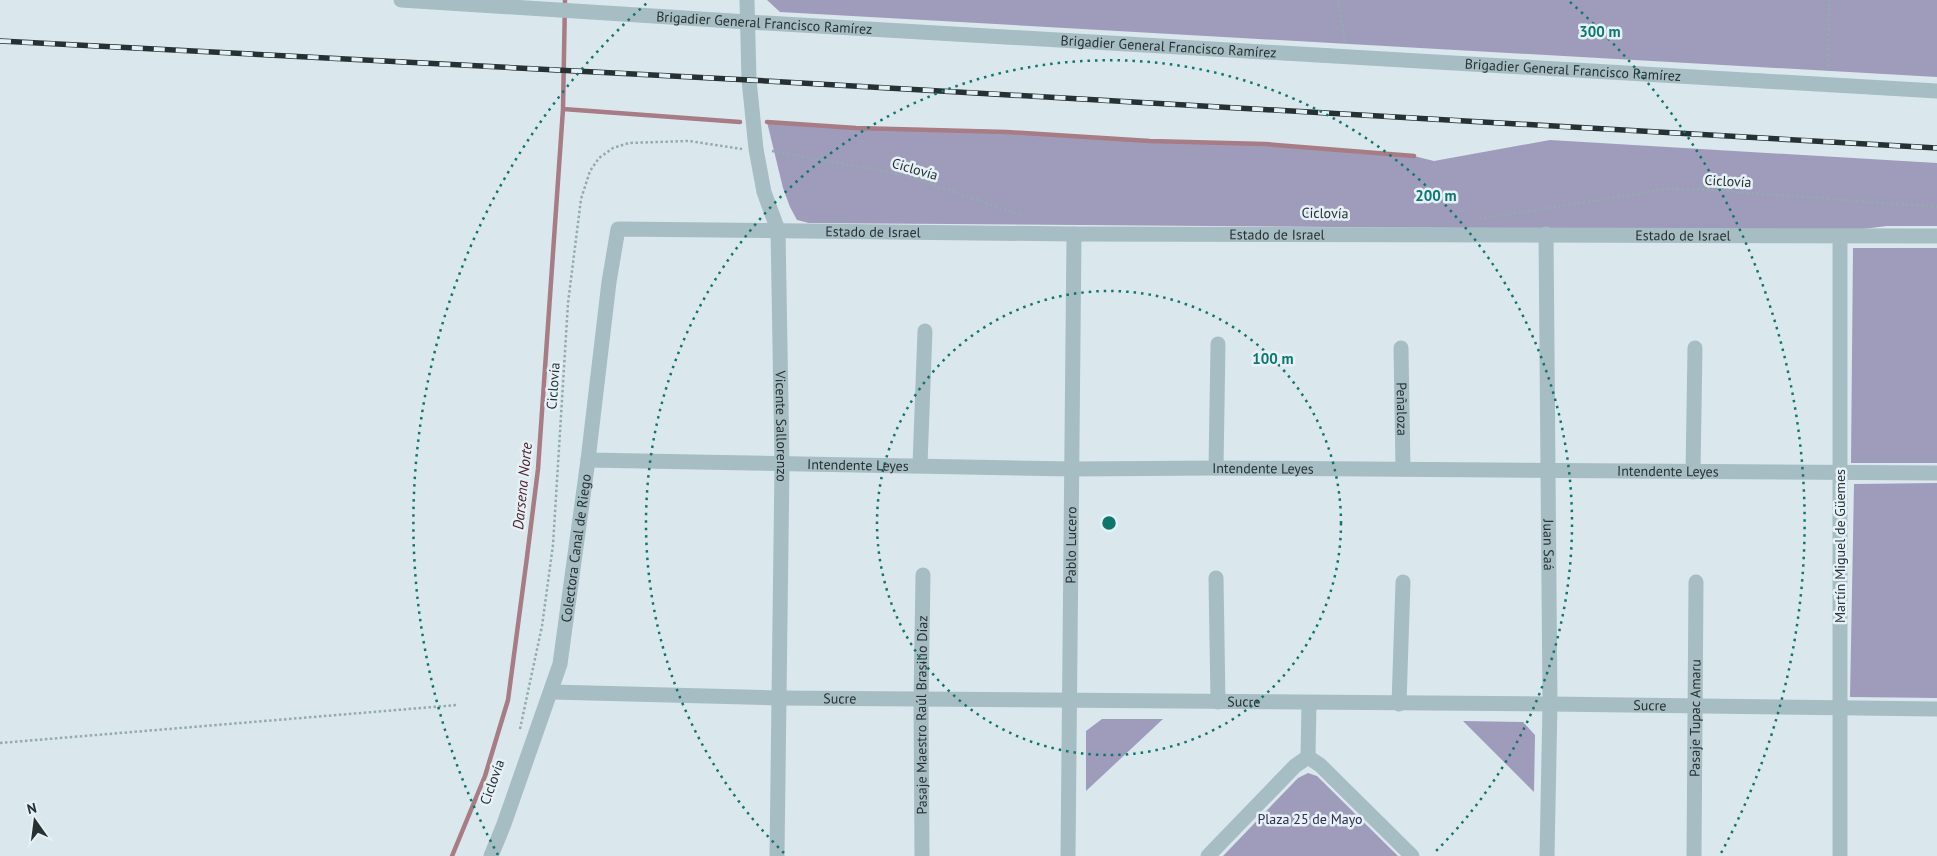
<svg xmlns="http://www.w3.org/2000/svg" width="1937" height="856" font-family="'PT Sans',sans-serif">
	<style>
		.green { fill: #9f9cbb }
		.lines { fill: none; stroke-linecap: round; stroke-linejoin: round }
		.stream { stroke: #a87c84; stroke-width: 4.5 }
		.path { stroke: #92aab0; stroke-width: 2.5; stroke-dasharray: 2.5 2.5; stroke-linecap: butt }
		.minor { stroke: #a7bdc4; stroke-width: 15 }
		.rail-casing { stroke: #273132; stroke-width: 5.5 }
		.rail { stroke: #e5f1f6; stroke-width: 4; stroke-dasharray: 11; stroke-linecap: butt }
		.ring { fill: none; stroke: #0f766e; stroke-width: 2.5; stroke-dasharray: 2.5 5 }
		.labels { text-anchor: middle; dominant-baseline: central; stroke-width: 5; stroke-linejoin: round; paint-order: stroke }
		.street-label { font-size: 14px; fill: #273132; stroke: #e5f1f6 }
		.park-label { font-size: 14px; fill: #322d4d; stroke: #e5f1f6 }
		.water-label { font-size: 15px; font-style: italic; fill: #4e2128; stroke: #e5f1f6 }
		.centre { fill: #0f766e; stroke: #e5f1f6; stroke-width: 2.5 }
		.ring-label { font-size: 15px; text-anchor: middle; font-weight: bold; fill: #0f766e; stroke: #e5f1f6; stroke-width: 5; stroke-linejoin: round; paint-order: stroke }
	</style>
	<rect width="100%" height="100%" fill="#dae8ee"/>
	<path class="green" d="M767 0H1937V77L780 12Z
		M767 122 856 128 1007 132 1150 141 1265 144 1414 156 1434 161 1550 140 1937 163V226H1887L1846 231 809 223 797 220 790 207 783 188Z
		M1853 248H1937V463H1851Z
		M1937 483V698L1850 697 1854 484Z
		M1102 719H1163L1086 791V731Z
		M1463 721 1523 722 1535 735 1534 792Z
		M1308 773 1317 776 1398 856H1223L1298 778Z"/>
	<g class="lines">
		<path class="stream" d="M563 109 740 122
			M767 122 856 128 1007 132 1150 141 1265 144 1414 156
			M452 856 485 776 508 700 527 557 538 469 563 109 565 0"/>
		<path class="path" d="M1338 0 1345 43
			M1828 71 1829 0
			M772 151 906 175 1027 217
			M1479 219 1667 189 1710 190 1937 207
			M520 729 542 626 553 545 568 303 581 199 590 171 599 158 613 148 629 143 689 141 742 149
			M0 743 457 705"/>
		<g class="minor">
			<path id="s1" d="M401 0 748 22 1937 91"/>
			<path id="s2" d="M747 0 749 80 756 149 764 192 778 230 782 463 777 856"/>
			<path id="s3" d="M1546 234 1550 704 1547 856"/>
			<path d="M1840 236V856"/>
			<path id="s4" d="M1401 348 1403 469"/>
			<path id="s5" d="M588 460 1072 469 1216 468 1937 473"/>
			<path d="M920 465 925 331"/>
			<path d="M1216 468 1218 344"/>
			<path d="M1693 472 1695 348"/>
			<path d="M1216 578 1218 702"/>
			<path id="s6" d="M552 692 779 698 1550 704 1937 709"/>
			<path d="M1399 704 1403 582"/>
			<path d="M1308 757 1309 703"/>
			<path id="s7" d="M491 856 504 824 560 664 588 460 609 282 618 229 1074 234 1937 236"/>
			<path id="s8" d="M922 856 921 700 923 575"/>
			<path id="s9" d="M1068 856 1074 234"/>
			<path d="M1208 856 1295 766 1308 757 1320 765 1412 856"/>
			<path id="s10" d="M1694 856 1696 582"/>
		</g>
		<defs>
			<path id="rail" d="M0 41 749 80 1937 148"/>
		</defs>
		<use href="#rail" class="rail-casing"/>
		<use href="#rail" class="rail"/>
	</g>
	<g class="ring">
		<circle cx="1109" cy="523" r="232"/>
		<path d="M784 853A463 463 0 1 1 1434 853"/>
		<path d="M498 855A695 695 0 0 1 648 2M1570 2A695 695 0 0 1 1720 855"/>
	</g>
	<g class="labels">
		<g class="street-label">
			<text stroke="none"><textPath href="#s1" startOffset="364">Brigadier General Francisco Ramírez</textPath></text>
			<text stroke="none"><textPath href="#s1" startOffset="769">Brigadier General Francisco Ramírez</textPath></text>
			<text stroke="none"><textPath href="#s1" startOffset="1174">Brigadier General Francisco Ramírez</textPath></text>
			<text transform="translate(915 169) rotate(16)">Ciclovía</text>
			<text transform="translate(1728 181) rotate(3)">Ciclovía</text>
			<text transform="translate(1325 213) rotate(1)">Ciclovía</text>
			<text stroke="none"><textPath href="#s7" startOffset="898">Estado de Israel</textPath></text>
			<text stroke="none"><textPath href="#s7" startOffset="1302">Estado de Israel</textPath></text>
			<text stroke="none"><textPath href="#s7" startOffset="1708">Estado de Israel</textPath></text>
			<text transform="translate(553 386) rotate(-86)">Ciclovía</text>
			<text stroke="none"><textPath href="#s4" startOffset="61">Peñaloza</textPath></text>
			<text stroke="none"><textPath href="#s2" startOffset="430">Vicente Sallorenzo</textPath></text>
			<text stroke="none"><textPath href="#s5" startOffset="270">Intendente Leyes</textPath></text>
			<text stroke="none"><textPath href="#s5" startOffset="675">Intendente Leyes</textPath></text>
			<text stroke="none"><textPath href="#s5" startOffset="1080">Intendente Leyes</textPath></text>
			<text stroke="none"><textPath href="#s9" startOffset="311">Pablo Lucero</textPath></text>
			<text stroke="none"><textPath href="#s3" startOffset="311">Juan Saá</textPath></text>
			<text transform="translate(1840 546) rotate(-90)">Martín Miguel de Güemes</text>
			<text stroke="none"><textPath href="#s7" startOffset="321">Colectora Canal de Riego</textPath></text>
			<text stroke="none"><textPath href="#s6" startOffset="288">Sucre</textPath></text>
			<text stroke="none"><textPath href="#s6" startOffset="692">Sucre</textPath></text>
			<text stroke="none"><textPath href="#s6" startOffset="1098">Sucre</textPath></text>
			<text stroke="none"><textPath href="#s8" startOffset="141">Pasaje Maestro Raúl Brasilio Díaz</textPath></text>
			<text stroke="none"><textPath href="#s10" startOffset="138">Pasaje Tupac Amaru</textPath></text>
			<text transform="translate(492 782) rotate(-70)">Ciclovía</text>
		</g>
		<g class="park-label">
			<text x="1310" y="819">Plaza 25 de Mayo</text>
		</g>
		<g class="water-label">
			<text transform="translate(522 486) rotate(-84)">Darsena Norte</text>
		</g>
	</g>
	<circle cx="1109" cy="523" r="8" class="centre"/>
	<g class="ring-label">
		<text x="1600" y="37">300 m</text>
		<text x="1436" y="201">200 m</text>
		<text x="1273" y="364">100 m</text>
	</g>
	<g transform="translate(35 821) rotate(346)" stroke="#e5f1f6" stroke-width="4" paint-order="stroke">
	<path d="M0-4L9 19L0 12L-9 19Z" fill="#273132"/>
	<text y="-8" font-size="14" font-weight="bold" text-anchor="middle" fill="#273132">N</text>
	</g>
</svg>
